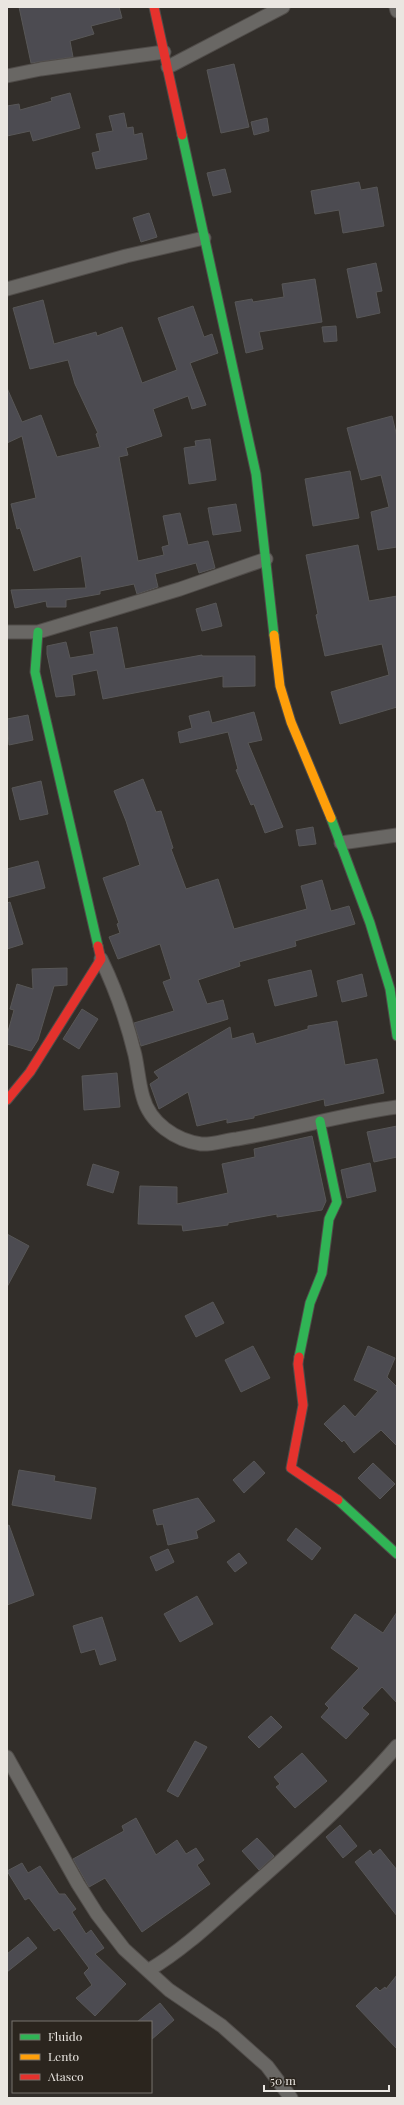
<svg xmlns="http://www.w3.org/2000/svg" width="404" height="2105" font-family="'Playfair Display',serif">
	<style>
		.building { fill: #4c4b51; stroke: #585757 }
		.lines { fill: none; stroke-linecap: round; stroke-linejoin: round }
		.street-casing { stroke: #504c49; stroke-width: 15 }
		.fast-casing { stroke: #504c49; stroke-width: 11 }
		.slow-casing { stroke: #504c49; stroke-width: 11 }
		.jam-casing { stroke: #504c49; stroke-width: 11 }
		.street { stroke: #696764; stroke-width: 13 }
		.fast { stroke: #30b455; stroke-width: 9 }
		.slow { stroke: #ff9f0a; stroke-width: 9 }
		.jam { stroke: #e5322d; stroke-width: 9 }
	</style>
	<rect width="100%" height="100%" fill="#322e2a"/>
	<path class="building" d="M19 7H119L122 18 91 26 94 34 70 41 73 57 31 63Z
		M234 64 249 127 221 133 207 70Z
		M70 93 80 128 33 141 30 131 7 136V106L19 104 20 110 52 101 51 98Z
		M124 113 127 128 133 127 134 135 142 133 147 159 96 169 92 153 100 151 96 134 113 131 109 116Z
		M267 118 269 131 254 135 251 122Z
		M225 169 231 192 213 196 207 173Z
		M359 182 361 190 377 187 384 226 343 233 339 210 315 214 311 191Z
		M149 213 157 237 141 242 133 218Z
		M376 263 382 291 376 292 380 313 357 318 347 269Z
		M315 279 322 322 259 332 263 349 246 353 235 302 252 299 253 302 284 297 282 284Z
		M43 300 54 344 96 332 97 336 122 327 142 383 177 370 158 318 193 306 204 337 212 334 218 353 190 363 206 405 192 409 188 396 153 409 162 436 126 448 128 455 119 457 138 561 164 555 162 547 169 545 163 516 180 513 188 545 208 541 215 568 199 573 196 563 155 574 158 587 137 594 134 584 100 591V594L66 600V607H47L46 601 15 608 11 590 86 588 81 556 34 571 20 528 17 529 11 504 36 498 22 436 7 443V388L22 422 41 415 57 457 100 447 96 434 98 433 75 384 68 360 30 369 13 308Z
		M336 326 337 341 324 342 322 327Z
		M392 416 397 437V547L378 550 371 512 389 507 381 475 361 480 347 428Z
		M210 439 216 480 189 484 184 448 196 446 195 441Z
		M350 471 359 518 313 526 305 479Z
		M236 504 241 531 213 535 208 508Z
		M358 545 369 601 397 596V707L340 724 331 692 389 675 382 644 325 656 316 615 318 614 306 555Z
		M216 603 222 626 202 631 196 609Z
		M117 627 125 669 202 655V656H255V686L223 687V676L103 699 97 670 72 675 75 695 56 697 47 654V646L66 642 70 658 94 654 90 632Z
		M209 711 212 723 254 712 262 740 248 743 283 827 265 833 254 804 251 805 236 770 238 769 228 732 180 743 178 732 192 728 189 716Z
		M28 715 33 740 9 745 7 719Z
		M143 779 156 812 161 811 173 848 171 849 186 889 218 879 234 929 307 909 301 886 322 880 331 911 349 906 355 924 295 941 296 946 239 962 240 966 198 980 207 1004 223 1000 228 1019 141 1046 134 1023 174 1011 163 982 171 979 160 944 118 959 109 937 120 933 117 924 119 923 103 878 140 865 126 821 114 791Z
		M41 781 48 814 20 820 12 788Z
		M313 827 316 844 299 846 296 830Z
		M38 861 45 888 7 898V869Z
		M10 902 23 944 7 949V903Z
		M67 968V985L54 986 38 1040 31 1051 7 1044V1035L14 1010 10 1009 17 984 33 989 32 969Z
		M311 970 317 996 275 1006 268 980Z
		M362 974 367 996 342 1002 337 981Z
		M82 1009 98 1019 79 1049 63 1039Z
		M337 1021 345 1065 377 1059 384 1093 325 1106 324 1099 254 1116V1118L227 1123V1119L197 1126 188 1092 159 1109 150 1084 159 1078 154 1072 230 1027 232 1039 253 1033 256 1044 308 1029V1026Z
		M117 1073 120 1107 84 1110 82 1076Z
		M397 1126V1157L374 1162 367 1132Z
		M312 1136 326 1201 322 1210 277 1217V1214L228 1223V1225L183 1231 182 1225 138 1224 140 1186 177 1187V1204L228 1193 222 1164 255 1157 254 1149Z
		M370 1163 376 1191 347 1198 341 1170Z
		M93 1164 119 1172 113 1193 87 1185Z
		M7 1234 29 1246 7 1287Z
		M213 1302 224 1323 196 1337 185 1316Z
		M253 1346 270 1378 241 1392 225 1360Z
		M368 1346 395 1358 387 1377 397 1387V1446L381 1430 354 1453 344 1440 342 1442 324 1424 344 1405 355 1417 378 1391 354 1380Z
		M254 1461 265 1473 244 1493 233 1480Z
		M373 1463 395 1484 380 1499 358 1478Z
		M19 1470 55 1476 54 1481 96 1488 91 1519 12 1505Z
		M198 1498 215 1521 196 1531 198 1538 168 1545 163 1524 157 1525 153 1510Z
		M9 1525 34 1595 7 1605V1526Z
		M296 1528 321 1548 312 1560 287 1540Z
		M168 1549 174 1562 156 1571 150 1557Z
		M239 1553 247 1563 235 1572 227 1562Z
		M197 1596 213 1624 180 1642 164 1614Z
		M397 1612V1703L382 1687 362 1708 369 1714 346 1739 321 1717 329 1708 325 1704 359 1668 331 1648 355 1614 383 1633Z
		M102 1617 116 1660 100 1665 95 1649 81 1653 73 1626Z
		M271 1716 282 1727 259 1748 248 1737Z
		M195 1741 207 1747 178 1797 167 1791Z
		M302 1753 327 1781 295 1808 276 1787 280 1784 274 1777Z
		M136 1818 156 1855 177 1840 186 1854 196 1848 204 1860 197 1865 210 1884 142 1932 105 1878 89 1887 73 1859 124 1831 122 1826Z
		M340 1825 357 1846 343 1858 326 1837Z
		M257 1838 274 1856 259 1870 242 1851Z
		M380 1849 397 1870V1916L355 1862 370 1850 373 1855Z
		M22 1863 28 1873 40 1866 59 1894H65L76 1909 72 1912 86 1934 91 1930 104 1948 95 1954 126 1984 95 2016 76 1998 92 1985 84 1973 89 1968 59 1928 54 1931 29 1898 25 1900 7 1871Z
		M28 1937 37 1948 7 1972V1954Z
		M397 1975V2049L356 2006 376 1987 380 1991 385 1987 386 1989Z
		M160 2003 174 2020 151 2040V2022H137Z"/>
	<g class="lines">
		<defs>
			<path id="street" d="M396 7 397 11
				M168 67 283 7
				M7 76 41 69 164 52
				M7 289 126 256 204 238
				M7 632H38L180 589 266 559
				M341 843 397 835
				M101 959C116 990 127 1022 135 1055 138 1069 139 1084 143 1097 150 1123 175 1140 201 1144 212 1145 226 1140 237 1139 291 1130 343 1114 397 1107
				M7 1757 78 1884 97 1914 124 1949 169 1990 222 2026 267 2066 291 2098
				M149 1970C186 1948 216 1918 248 1890 300 1844 352 1798 397 1746"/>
			<path id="fast" d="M182 135 256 474 274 635
				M38 632 35 672 98 946
				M331 818 370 923 390 989 397 1036
				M299 1357 310 1303 322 1273 329 1219 337 1202 320 1121
				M338 1500 397 1554"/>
			<path id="slow" d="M274 635 280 686 291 722 331 818"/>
			<path id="jam" d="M154 7 182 135
				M7 1100 30 1072 101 959 98 946
				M299 1357 298 1364 303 1405 291 1468 338 1500"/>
		</defs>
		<use href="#street" class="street-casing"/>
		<use href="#fast" class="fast-casing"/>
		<use href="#slow" class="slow-casing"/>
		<use href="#jam" class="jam-casing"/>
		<use href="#street" class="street"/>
		<use href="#fast" class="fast"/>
		<use href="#slow" class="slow"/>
		<use href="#jam" class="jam"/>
	</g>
	<rect width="404" height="2105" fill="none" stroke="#eae6e1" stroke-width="16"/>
	<rect x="12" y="2021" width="140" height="72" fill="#2b251e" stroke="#77726c"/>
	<rect x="20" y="2034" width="20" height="6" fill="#30b455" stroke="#77726c"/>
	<text x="48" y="2041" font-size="12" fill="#eae6e1">Fluido</text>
	<rect x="20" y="2054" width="20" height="6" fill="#ff9f0a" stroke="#77726c"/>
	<text x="48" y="2061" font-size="12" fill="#eae6e1">Lento</text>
	<rect x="20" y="2074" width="20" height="6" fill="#e5322d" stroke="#77726c"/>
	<text x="48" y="2081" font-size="12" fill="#eae6e1">Atasco</text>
	<path d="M264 2085v6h125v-6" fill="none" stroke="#eae6e1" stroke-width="2"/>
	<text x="270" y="2085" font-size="12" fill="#eae6e1" stroke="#2b251e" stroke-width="3" paint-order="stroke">50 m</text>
</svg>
